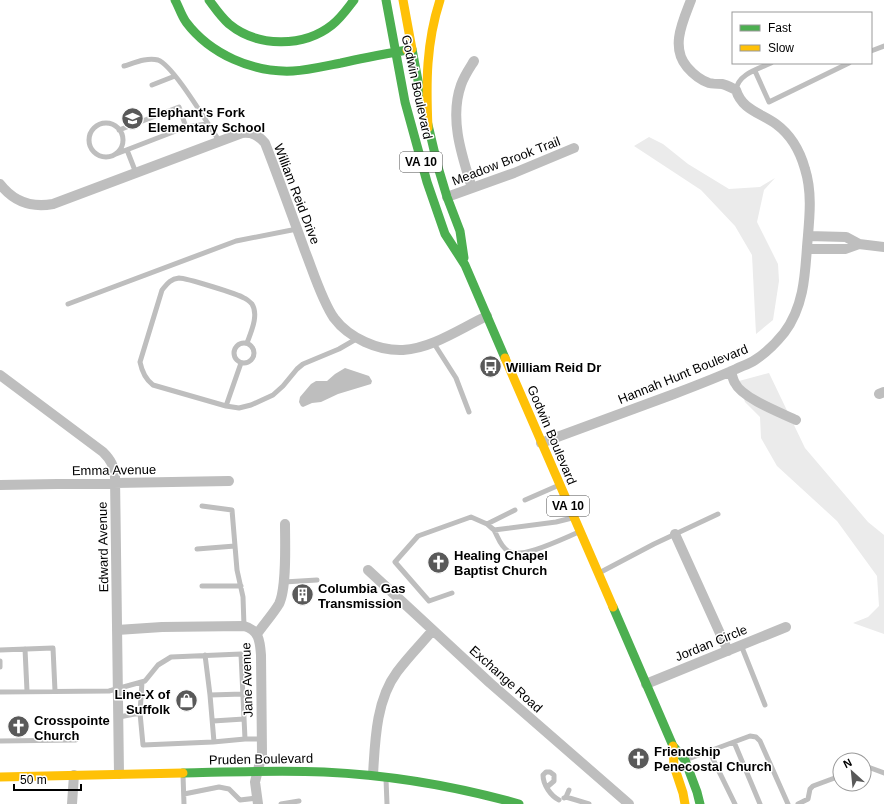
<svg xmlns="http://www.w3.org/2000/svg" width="884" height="804" font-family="Helvetica,sans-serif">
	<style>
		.green { fill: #ebebeb }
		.water { fill: #bebebe }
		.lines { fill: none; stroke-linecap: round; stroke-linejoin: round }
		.lane { stroke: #bebebe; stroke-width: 5 }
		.street { stroke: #bebebe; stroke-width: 10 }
		.fast { stroke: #4caf50; stroke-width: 9 }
		.slow { stroke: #ffc107; stroke-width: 9 }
		.labels { text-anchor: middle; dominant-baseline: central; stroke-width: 3; stroke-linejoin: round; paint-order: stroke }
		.shield { fill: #fff; stroke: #4c4c4c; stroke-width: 1 }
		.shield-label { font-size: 12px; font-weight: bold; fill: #000 }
		.street-label { font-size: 13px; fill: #000; stroke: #fff }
		.poi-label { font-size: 13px; font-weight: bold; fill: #000; stroke: #fff; text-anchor: start }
	</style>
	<rect width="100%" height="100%" fill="#fff"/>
	<path class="green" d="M649 137 663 144 688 164 729 189 760 187 775 178 764 190 757 222 778 264 779 281 773 320 756 334 752 255 735 226 701 190 634 146Z
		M769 373 805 448 868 522 884 535V634L853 623 868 617 879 606 877 576 837 521 777 466 761 438 760 417 745 402 739 381Z"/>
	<path class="water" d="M345 368 369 376 372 381 371 384 338 394 321 402 312 403 303 407 301 406 299 402 300 397 311 384 316 381H327L335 374Z"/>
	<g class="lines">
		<path class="lane" d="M871 51 884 46
			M124 66C134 63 147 57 158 60 174 66 208 125 220 142
			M755 71 769 102 849 63
			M152 85 175 76
			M736 90C738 74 758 69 771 63
			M89 140a17 17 0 1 1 34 0a17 17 0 1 1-34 0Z
			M186 127 207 124
			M127 150 136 173
			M116 154 186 127 179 107 119 130
			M68 304 236 241 297 229
			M433 342 456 378 469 412
			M234 353a10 10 0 1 1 20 0a10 10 0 1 1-20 0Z
			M247 343C251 332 259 315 252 304 250 302 247 299 244 298 238 294 186 278 179 278 170 279 167 284 162 290L140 362C142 372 145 379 153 385L226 406 239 408 251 405 273 395 283 386 297 369 303 364 339 349 358 338
			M226 406 241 363
			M525 500 557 486
			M202 506 232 510 237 570 243 597 244 626
			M487 524C489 526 492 528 494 530 498 537 500 546 508 551 521 560 564 538 579 532
			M494 530 556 522 572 518
			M197 549 235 546
			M599 573 654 544 718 514
			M284 582 317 580
			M202 586H241
			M452 593 429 601 395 562 418 536 471 517 487 524 515 510
			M741 645 765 705
			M25 649 27 691
			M0 650 53 648 55 691
			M205 655 210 695 214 742
			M0 661V667
			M0 692 109 691 145 681 158 665 171 657 241 654 245 739H262
			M210 695 243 694
			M140 713 143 745 213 742 245 739
			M119 717 140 713 142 682
			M213 721 244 719
			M0 741 76 740
			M734 742 760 804
			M709 751 735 804
			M688 759 750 736 756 737 760 741 788 804
			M864 768 868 767 884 773
			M183 775 184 804
			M386 779 387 804
			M547 787 554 781V775L550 772H546L543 775C543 785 551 796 559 800
			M184 794 219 787 229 789 240 800 257 798
			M566 797 589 804
			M564 798 566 797 569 790
			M281 804 299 801
			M798 804 808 799 810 789 813 786 840 776"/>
		<path class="street" d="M0 184C13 201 31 208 53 204L242 133C252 132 258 135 265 143 279 179 292 215 305 251 313 271 322 301 334 318 349 338 378 351 403 350 433 348 461 328 487 316
			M472 188C462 156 449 119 461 85 464 76 469 69 474 61
			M447 197 514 173 574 148
			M808 236 846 237 859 244 884 247
			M807 249H845L859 244
			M731 371C732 375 733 380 735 383 742 398 781 413 796 420
			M0 375 103 452C111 460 114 466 115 477L119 774
			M879 394 884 392
			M541 443C585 427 630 410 674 394 695 386 716 378 736 369 742 366 749 364 755 360 766 353 776 343 784 333 803 308 805 278 807 247 809 222 813 194 805 169 800 151 791 135 776 124 761 113 742 110 736 90 732 88 727 85 722 84 718 84 713 84 709 83 700 80 693 74 687 67 670 47 683 21 691 0
			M0 485 229 481
			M675 534 728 651
			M368 570 490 683 629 804
			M117 630 162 627 244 626C259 630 260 641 261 655L262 754 255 782 258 804
			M257 634C264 624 273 614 279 604 287 588 285 543 285 524
			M646 684 786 627
			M373 775C375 741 376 700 397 672 408 657 421 644 433 630
			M72 804 74 775"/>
		<path class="fast" d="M175 0C179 7 181 15 186 22 210 54 253 73 293 71 309 70 325 66 341 63 363 58 385 54 407 50
			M209 0C215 8 221 17 229 24 257 47 303 48 332 25 341 18 347 9 354 0
			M386 0 405 102 427 182 445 234 465 265 505 358
			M412 49 420 91 438 167 447 197 460 231 464 258
			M613 607 673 746 685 760 697 792 700 804
			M183 773C230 772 277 770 324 772 390 775 455 786 519 804"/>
		<path class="slow" d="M403 0 412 49 407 50
			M428 128C426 83 426 43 440 0
			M505 358 613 607
			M673 746 674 766 683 793 685 804
			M0 777 183 773"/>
	</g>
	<defs>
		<symbol id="school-disc" viewBox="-11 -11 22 22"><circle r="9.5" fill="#595959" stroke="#fff"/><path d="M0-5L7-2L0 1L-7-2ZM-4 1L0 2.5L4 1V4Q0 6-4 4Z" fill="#fff"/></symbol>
		<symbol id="bus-disc" viewBox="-11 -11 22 22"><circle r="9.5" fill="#595959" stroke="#fff"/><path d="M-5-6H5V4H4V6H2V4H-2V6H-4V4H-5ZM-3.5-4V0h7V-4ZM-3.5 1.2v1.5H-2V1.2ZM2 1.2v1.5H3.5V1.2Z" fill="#fff"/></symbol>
		<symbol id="church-disc" viewBox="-11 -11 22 22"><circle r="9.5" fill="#595959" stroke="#fff"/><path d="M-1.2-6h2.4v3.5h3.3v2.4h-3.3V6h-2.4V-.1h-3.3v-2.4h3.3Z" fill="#fff"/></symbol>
		<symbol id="building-disc" viewBox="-11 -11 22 22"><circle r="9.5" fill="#595959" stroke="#fff"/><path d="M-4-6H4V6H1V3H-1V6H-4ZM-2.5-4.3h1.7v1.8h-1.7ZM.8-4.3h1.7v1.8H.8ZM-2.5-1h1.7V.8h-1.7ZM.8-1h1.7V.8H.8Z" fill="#fff"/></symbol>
		<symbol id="shop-disc" viewBox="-11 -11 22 22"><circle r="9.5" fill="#595959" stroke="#fff"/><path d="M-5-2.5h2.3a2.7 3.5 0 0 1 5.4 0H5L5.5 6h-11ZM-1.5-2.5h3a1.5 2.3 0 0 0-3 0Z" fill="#fff"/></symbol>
	</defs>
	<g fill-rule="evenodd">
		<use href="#school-disc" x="120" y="106" width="25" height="25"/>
		<use href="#bus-disc" x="478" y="354" width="25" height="25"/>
		<use href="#church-disc" x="426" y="550" width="25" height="25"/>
		<use href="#building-disc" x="290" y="582" width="25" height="25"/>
		<use href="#shop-disc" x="174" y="688" width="25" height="25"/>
		<use href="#church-disc" x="6" y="714" width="25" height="25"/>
		<use href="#church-disc" x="626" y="746" width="25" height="25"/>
	</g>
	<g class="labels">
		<g class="shield">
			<rect x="400" y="152" width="42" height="20" rx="3"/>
			<rect x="547" y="496" width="42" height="20" rx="3"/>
		</g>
		<g class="shield-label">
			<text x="421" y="162">VA 10</text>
			<text x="568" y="506">VA 10</text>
		</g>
		<g class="street-label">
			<text transform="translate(417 87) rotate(78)">Godwin Boulevard</text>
			<text transform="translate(506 161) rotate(-21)">Meadow Brook Trail</text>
			<text transform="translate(297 194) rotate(69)">William Reid Drive</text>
			<text transform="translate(683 374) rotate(-22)">Hannah Hunt Boulevard</text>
			<text transform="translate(552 435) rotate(67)">Godwin Boulevard</text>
			<text transform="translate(114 470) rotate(-1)">Emma Avenue</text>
			<text transform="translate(103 547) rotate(-91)">Edward Avenue</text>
			<text transform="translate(711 643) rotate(-22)">Jordan Circle</text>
			<text transform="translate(506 679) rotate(42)">Exchange Road</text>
			<text transform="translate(247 680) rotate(-92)">Jane Avenue</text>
			<text transform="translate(261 759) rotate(-1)">Pruden Boulevard</text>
		</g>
		<g class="poi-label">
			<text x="148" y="112">Elephant's Fork<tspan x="148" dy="15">Elementary School</tspan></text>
			<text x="506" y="367">William Reid Dr</text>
			<text x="454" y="555">Healing Chapel<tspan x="454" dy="15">Baptist Church</tspan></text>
			<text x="318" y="588">Columbia Gas<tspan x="318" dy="15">Transmission</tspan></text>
			<text x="170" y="694" text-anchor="end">Line-X of<tspan x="170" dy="15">Suffolk</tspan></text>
			<text x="34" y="720">Crosspointe<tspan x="34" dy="15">Church</tspan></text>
			<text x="654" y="751">Friendship<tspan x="654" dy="15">Penecostal Church</tspan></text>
		</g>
	</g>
	<rect x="732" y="12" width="140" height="52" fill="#ffffff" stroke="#999999"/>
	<rect x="740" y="25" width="20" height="6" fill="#4caf50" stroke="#999999"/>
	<text x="768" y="32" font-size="12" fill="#000000">Fast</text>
	<rect x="740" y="45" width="20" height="6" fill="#ffc107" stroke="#999999"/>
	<text x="768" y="52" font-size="12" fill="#000000">Slow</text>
	<g transform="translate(852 772) rotate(333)"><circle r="19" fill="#ffffff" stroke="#999999"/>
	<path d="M0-3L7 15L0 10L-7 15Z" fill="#595959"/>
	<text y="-6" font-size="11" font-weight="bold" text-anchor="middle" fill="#000000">N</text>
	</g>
	<path d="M14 784v6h67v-6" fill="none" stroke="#000000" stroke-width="2"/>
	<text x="20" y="784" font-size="12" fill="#000000" stroke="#ffffff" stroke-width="3" paint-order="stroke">50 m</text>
</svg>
